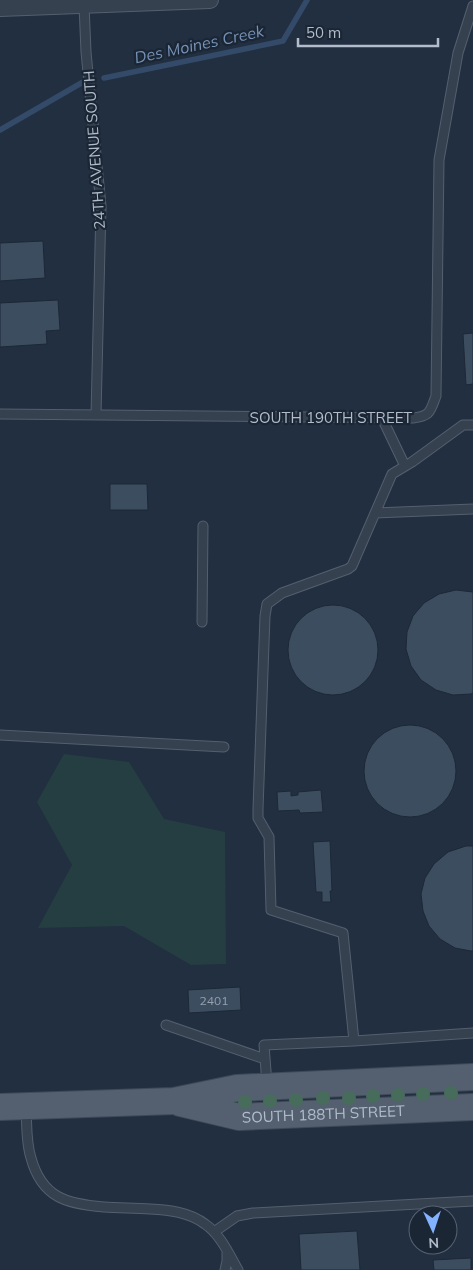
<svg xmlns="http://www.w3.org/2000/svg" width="473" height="1270" font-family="Mulish,sans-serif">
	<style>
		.green { fill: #243e41 }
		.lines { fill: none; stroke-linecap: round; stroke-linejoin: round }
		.stream { stroke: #334a69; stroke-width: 5.5 }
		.building { fill: #3d4d60; stroke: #1d2837 }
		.lane-casing { stroke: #545f6e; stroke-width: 11 }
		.street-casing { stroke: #545f6e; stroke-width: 18 }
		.primary-casing { stroke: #3f4a59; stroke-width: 28 }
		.lane { stroke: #364150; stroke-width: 9 }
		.street { stroke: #364150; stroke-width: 16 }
		.primary { stroke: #546070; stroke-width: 26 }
		.tree { fill: #476c5c }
		.labels { text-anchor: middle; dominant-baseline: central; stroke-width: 4.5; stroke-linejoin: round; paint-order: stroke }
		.number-label { font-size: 12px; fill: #95a0b0 }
		.street-label { font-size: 15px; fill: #b2bccb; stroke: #1b2635 }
		.water-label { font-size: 16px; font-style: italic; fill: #7692b6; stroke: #1b2635 }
	</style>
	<rect width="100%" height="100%" fill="#222f40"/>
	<path class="green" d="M64 754 129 762 164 819 225 832 226 964 191 965 124 926 38 928 72 865 37 802Z"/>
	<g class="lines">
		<path class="stream" d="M104 78 283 41 307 0
			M0 130 83 82"/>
	</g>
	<path class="building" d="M43 241 45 278 0 281V243Z
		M58 300 60 330 46 331 47 344 0 347V303Z
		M473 333V384L466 385 463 334Z
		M110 484H147L148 510H110Z
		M456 590 473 592V693L471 694 453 695 436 690 421 680 411 666 406 649 407 632 413 616 424 603 439 594Z
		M288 650a45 45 0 1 1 90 0a45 45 0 1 1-90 0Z
		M364 771a46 46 0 1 1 92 0a46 46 0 1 1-92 0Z
		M321 790 323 812 300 813 299 810 278 811 277 792 291 791V796L298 795V792Z
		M330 841 332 891H330L331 902H322V892H316L313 842Z
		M466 846H473V951H471L455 948 440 939 429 926 423 911 421 894 425 878 434 864 448 852Z
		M240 987 241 1010 189 1013 188 990Z
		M357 1231 360 1270H301L299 1234Z
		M471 1258V1270H434L433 1260Z"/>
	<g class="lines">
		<defs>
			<path id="lane" d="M84 5 86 52 101 206 96 415
				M0 414 413 418C431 416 430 411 436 396L439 160 458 53 473 6
				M382 418 405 466
				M375 513 473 509
				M202 622 203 526
				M0 735 224 747
				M166 1025 265 1059
				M354 1041 473 1033
				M267 1084 264 1045 354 1041 343 933 271 910 269 837 258 818V809L265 616 267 604 282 593 348 569 352 566 392 474 412 462 463 425H473
				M26 1109C27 1125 26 1143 31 1158 42 1198 67 1204 104 1207 119 1208 135 1208 150 1209 169 1210 189 1212 205 1224 220 1234 229 1254 238 1270
				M214 1232 237 1216 253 1213 473 1201
				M225 1270 227 1261V1253"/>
			<path id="street" d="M0 8 210 0"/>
			<g id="primary">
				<path id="s1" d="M180 1103 239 1117 473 1107"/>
				<path d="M0 1107 174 1101 237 1088 473 1077"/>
			</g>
		</defs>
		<use href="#lane" class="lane-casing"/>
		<use href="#street" class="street-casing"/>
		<use href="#primary" class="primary-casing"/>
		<use href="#lane" class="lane"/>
		<use href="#street" class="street"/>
		<use href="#primary" class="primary"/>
	</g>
	<g class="tree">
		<circle cx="451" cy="1093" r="7"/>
		<circle cx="423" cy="1094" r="7"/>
		<circle cx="398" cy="1095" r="7"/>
		<circle cx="373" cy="1096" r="7"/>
		<circle cx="323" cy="1098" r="7"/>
		<circle cx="349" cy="1098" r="7"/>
		<circle cx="296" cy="1100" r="7"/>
		<circle cx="270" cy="1101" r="7"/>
		<circle cx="245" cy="1102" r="7"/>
	</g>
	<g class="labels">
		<g class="number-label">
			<text x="214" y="1000">2401</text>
		</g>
		<g class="street-label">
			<text transform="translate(94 150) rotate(-94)">24TH AVENUE SOUTH</text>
			<text x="331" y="417">SOUTH 190TH STREET</text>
			<text stroke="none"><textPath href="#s1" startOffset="145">SOUTH 188TH STREET</textPath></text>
		</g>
		<g class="water-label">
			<text transform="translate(199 44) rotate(-12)">Des Moines Creek</text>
		</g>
	</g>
	<g transform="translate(433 1230) rotate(177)"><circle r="24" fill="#1b2635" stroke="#576271"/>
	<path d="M0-4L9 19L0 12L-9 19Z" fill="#83b3ff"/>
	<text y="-8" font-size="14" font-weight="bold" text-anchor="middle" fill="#b2bccb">N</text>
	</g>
	<path d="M298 38v8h140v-8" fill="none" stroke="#b2bccb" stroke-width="2.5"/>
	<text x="306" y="38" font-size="15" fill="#b2bccb" stroke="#1b2635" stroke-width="4" paint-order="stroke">50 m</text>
</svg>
